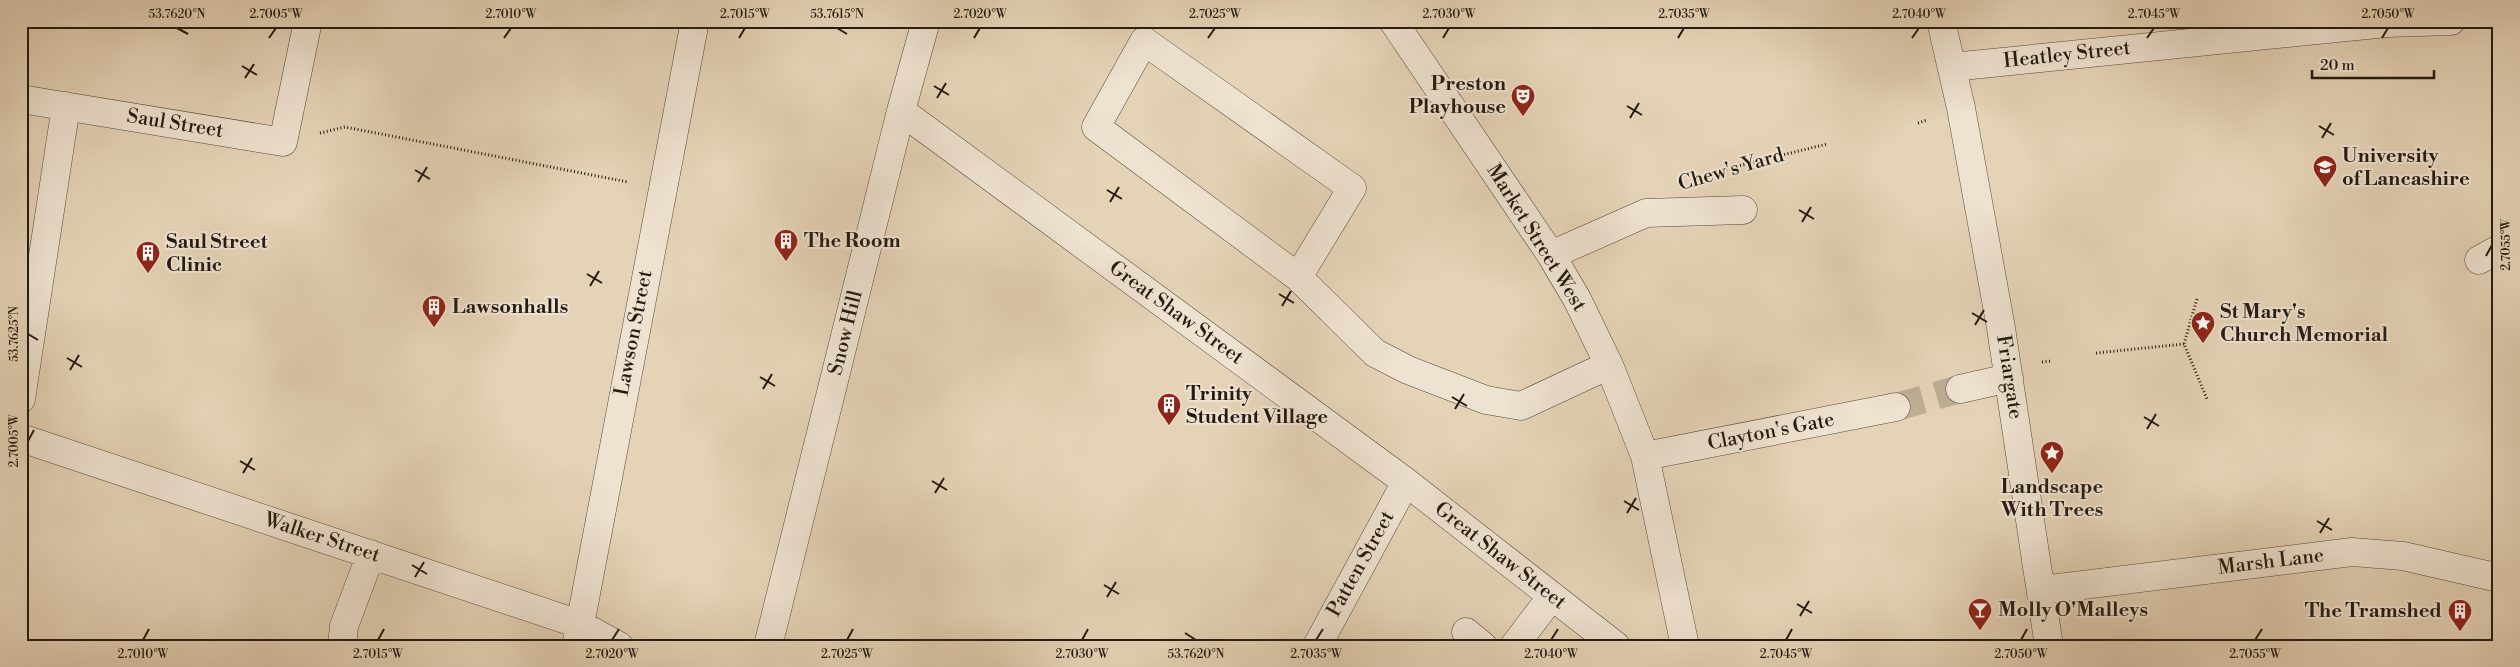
<svg xmlns="http://www.w3.org/2000/svg" width="2520" height="667" font-family="'Libre Bodoni',serif">
	<style>
		.lines { fill: none; stroke-linecap: round; stroke-linejoin: round }
		.minor-tunnel { stroke: #beae96; stroke-width: 28; stroke-dasharray: 28 14; stroke-linecap: butt }
		.minor-casing { stroke: #54483b; stroke-width: 29 }
		.path { stroke: #231a12; stroke-width: 3; stroke-dasharray: 1 2.5; stroke-linecap: butt }
		.minor { stroke: #eee2d0; stroke-width: 28 }
		.ticks { fill: none; stroke: #231a12; stroke-width: 2 }
		.labels { text-anchor: middle; dominant-baseline: central; stroke-width: 4; stroke-linejoin: round; paint-order: stroke }
		.street-label { font-size: 20px; fill: #231a12; stroke: #eee2d0 }
		.poi-label { font-size: 20px; font-weight: bold; fill: #231a12; stroke: #eee2d0; text-anchor: start }
		.neatline { fill: none; stroke: #231a12; stroke-width: 2 }
		.ticks-label { font-size: 12px; text-anchor: middle; fill: #231a12 }
	</style>
	<rect width="100%" height="100%" fill="#e5d3b7"/>
	<filter id="stains"><feTurbulence type="fractalNoise" baseFrequency=".004" numOctaves="4"/><feColorMatrix values="0 0 0 0 .2 0 0 0 0 .09 0 0 0 0 .02 0 0 0 .5 -.17"/></filter>
	<radialGradient id="worn" r=".72"><stop offset=".6" stop-color="#630" stop-opacity="0"/><stop offset="1" stop-color="#630" stop-opacity=".3"/></radialGradient>
	<g class="lines">
		<path class="minor-tunnel" d="M1896 407 1960 389"/>
		<defs>
			<path id="minor" d="M1393 21 1551 255 1577 299 1609 365 1645 456 1685 646
				M1941 21 1961 108 2001 328 2049 646
				M1952 67 2387 23 2451 21
				M21 99 283 142 308 21
				M901 111 1406 482 1616 646
				M1551 255 1646 213 1743 210
				M2479 260 2499 249
				M1298 277 1352 188 1144 41 1096 127 1298 277 1375 353 1408 370 1486 400 1521 406 1609 365
				M1960 389 2009 378
				M21 399 66 106
				M21 438 579 624 619 646
				M1645 456 1896 407
				M2042 590 2352 552 2403 556 2499 578
				M1466 632 1483 646
				M342 646 344 626 371 554
				M576 646 695 21
				M768 646 901 111 926 21
				M1317 646 1406 482
				M1514 646 1552 596"/>
		</defs>
		<use href="#minor" class="minor-casing"/>
		<path class="path" d="M1918 123 1927 120
			M320 133 345 127 628 182
			M1706 174 1827 144
			M2197 299 2184 344 2207 399
			M2096 353 2184 344
			M2042 362 2051 361"/>
		<use href="#minor" class="minor"/>
	</g>
	<path class="ticks" d="M177 28 188 34M837 28 847 34M269 38 276 28M504 38 511 28M739 38 745 28M974 38 980 28M1208 38 1215 28M1443 38 1449 28M1678 38 1684 28M1912 38 1919 28M2147 38 2154 28M2382 38 2388 28M242 66 257 75M245 78 254 64M934 86 949 95M937 98 946 83M1627 106 1642 115M1630 118 1639 103M2319 126 2334 135M2322 138 2331 123M415 170 430 179M418 182 427 167M1107 190 1122 199M1110 202 1119 187M1799 210 1814 219M1802 222 1811 207M2486 256 2492 245M587 274 602 283M590 286 599 271M1279 294 1294 303M1282 306 1291 291M1972 313 1987 322M1975 325 1984 310M28 334 38 340M67 358 82 367M70 370 79 355M760 377 775 386M763 389 772 374M1452 397 1467 406M1455 409 1464 394M2144 417 2159 426M2147 429 2156 414M28 441 34 430M240 461 255 470M243 473 252 458M932 481 947 490M935 493 944 478M1624 501 1639 510M1627 513 1636 498M2317 521 2332 530M2320 533 2329 518M412 565 427 574M415 577 424 562M1104 585 1119 594M1107 597 1116 582M1797 604 1812 613M1800 616 1809 601M1185 633 1196 640M143 640 149 629M378 640 384 629M612 640 619 629M847 640 853 629M1082 640 1088 629M1316 640 1323 629M1551 640 1558 629M1786 640 1792 629M2021 640 2027 629M2255 640 2262 629"/>
	<defs>
		<symbol id="theatre-pin" viewBox="-11 -11 22 30"><path d="M0 17L-7.5 6A9.5 9.5 0 1 1 7.5 6Z" fill="#8f2418" stroke="#eee2d0"/><path d="M-5-5.5Q0-4 5-5.5V0Q5 5 0 6Q-5 5-5 0ZM-3.3-2.5H-1v1.5H-3.3ZM1-2.5H3.3v1.5H1ZM-2.8 1Q0 5.5 2.8 1Z" fill="#fff"/></symbol>
		<symbol id="university-pin" viewBox="-11 -11 22 30"><path d="M0 17L-7.5 6A9.5 9.5 0 1 1 7.5 6Z" fill="#8f2418" stroke="#eee2d0"/><path d="M0-5L7-2L0 1L-7-2ZM-4 1L0 2.5L4 1V4Q0 6-4 4Z" fill="#fff"/></symbol>
		<symbol id="building-pin" viewBox="-11 -11 22 30"><path d="M0 17L-7.5 6A9.5 9.5 0 1 1 7.5 6Z" fill="#8f2418" stroke="#eee2d0"/><path d="M-4-6H4V6H1V3H-1V6H-4ZM-2.5-4.3h1.7v1.8h-1.7ZM.8-4.3h1.7v1.8H.8ZM-2.5-1h1.7V.8h-1.7ZM.8-1h1.7V.8H.8Z" fill="#fff"/></symbol>
		<symbol id="sight-pin" viewBox="-11 -11 22 30"><path d="M0 17L-7.5 6A9.5 9.5 0 1 1 7.5 6Z" fill="#8f2418" stroke="#eee2d0"/><path d="M0-6L1.8-2.2L6-1.7L2.9 1.2L3.7 5.4L0 3.3L-3.7 5.4L-2.9 1.2L-6-1.7L-1.8-2.2Z" fill="#fff"/></symbol>
		<symbol id="bar-pin" viewBox="-11 -11 22 30"><path d="M0 17L-7.5 6A9.5 9.5 0 1 1 7.5 6Z" fill="#8f2418" stroke="#eee2d0"/><path d="M-6-5H6L.8 .8V4.5H3.5V6h-7V4.5H-.8V.8Z" fill="#fff"/></symbol>
	</defs>
	<g fill-rule="evenodd">
		<use href="#theatre-pin" x="1509" y="82" width="28" height="38"/>
		<use href="#university-pin" x="2311" y="153" width="28" height="38"/>
		<use href="#building-pin" x="772" y="227" width="28" height="38"/>
		<use href="#building-pin" x="134" y="239" width="28" height="38"/>
		<use href="#building-pin" x="420" y="293" width="28" height="38"/>
		<use href="#sight-pin" x="2189" y="309" width="28" height="38"/>
		<use href="#building-pin" x="1155" y="391" width="28" height="38"/>
		<use href="#sight-pin" x="2038" y="439" width="28" height="38"/>
		<use href="#bar-pin" x="1966" y="596" width="28" height="38"/>
		<use href="#building-pin" x="2446" y="597" width="28" height="38"/>
	</g>
	<g class="labels">
		<g class="street-label">
			<text transform="translate(2067 55) rotate(-6)">Heatley Street</text>
			<text transform="translate(175 124) rotate(9)">Saul Street</text>
			<text transform="translate(1731 170) rotate(-16)">Chew's Yard</text>
			<text transform="translate(1536 238) rotate(58)">Market Street West</text>
			<text transform="translate(1176 313) rotate(36)">Great Shaw Street</text>
			<text transform="translate(634 333) rotate(-79)">Lawson Street</text>
			<text transform="translate(846 333) rotate(-76)">Snow Hill</text>
			<text transform="translate(2009 377) rotate(81)">Friargate</text>
			<text transform="translate(1771 432) rotate(-11)">Clayton's Gate</text>
			<text transform="translate(322 538) rotate(18)">Walker Street</text>
			<text transform="translate(1500 556) rotate(38)">Great Shaw Street</text>
			<text transform="translate(2271 562) rotate(-7)">Marsh Lane</text>
			<text transform="translate(1361 564) rotate(-61)">Patten Street</text>
		</g>
		<g class="poi-label">
			<text x="1506" y="84" text-anchor="end">Preston<tspan x="1506" dy="23">Playhouse</tspan></text>
			<text x="2342" y="156">University<tspan x="2342" dy="23">of Lancashire</tspan></text>
			<text x="804" y="241">The Room</text>
			<text x="166" y="242">Saul Street<tspan x="166" dy="23">Clinic</tspan></text>
			<text x="452" y="307">Lawsonhalls</text>
			<text x="2220" y="312">St Mary's<tspan x="2220" dy="23">Church Memorial</tspan></text>
			<text x="1186" y="394">Trinity<tspan x="1186" dy="23">Student Village</tspan></text>
			<text x="2052" y="487" text-anchor="middle">Landscape<tspan x="2052" dy="23">With Trees</tspan></text>
			<text x="1998" y="610">Molly O'Malleys</text>
			<text x="2442" y="611" text-anchor="end">The Tramshed</text>
		</g>
	</g>
	<rect width="2520" height="667" fill="none" stroke="#e5d3b7" stroke-width="55"/>
	<path d="M2312 70v8h122v-8" fill="none" stroke="#231a12" stroke-width="2.5"/>
	<text x="2320" y="70" font-size="15" fill="#231a12" stroke="#eee2d0" stroke-width="4" paint-order="stroke">20 m</text>
	<rect x="28" y="28" width="2464" height="612" class="neatline"/>
	<g class="ticks-label">
		<text x="177" y="18">53.7620°N</text>
		<text x="276" y="18">2.7005°W</text>
		<text x="511" y="18">2.7010°W</text>
		<text x="745" y="18">2.7015°W</text>
		<text x="837" y="18">53.7615°N</text>
		<text x="980" y="18">2.7020°W</text>
		<text x="1215" y="18">2.7025°W</text>
		<text x="1449" y="18">2.7030°W</text>
		<text x="1684" y="18">2.7035°W</text>
		<text x="1919" y="18">2.7040°W</text>
		<text x="2154" y="18">2.7045°W</text>
		<text x="2388" y="18">2.7050°W</text>
		<text transform="translate(2506 245) rotate(-90)" y="4">2.7055°W</text>
		<text transform="translate(14 334) rotate(-90)" y="4">53.7625°N</text>
		<text transform="translate(14 441) rotate(-90)" y="4">2.7005°W</text>
		<text x="143" y="658">2.7010°W</text>
		<text x="378" y="658">2.7015°W</text>
		<text x="612" y="658">2.7020°W</text>
		<text x="847" y="658">2.7025°W</text>
		<text x="1082" y="658">2.7030°W</text>
		<text x="1196" y="658">53.7620°N</text>
		<text x="1316" y="658">2.7035°W</text>
		<text x="1551" y="658">2.7040°W</text>
		<text x="1786" y="658">2.7045°W</text>
		<text x="2021" y="658">2.7050°W</text>
		<text x="2255" y="658">2.7055°W</text>
	</g>
	<rect width="100%" height="100%" filter="url(#stains)"/>
	<rect width="100%" height="100%" fill="url(#worn)"/>
</svg>
